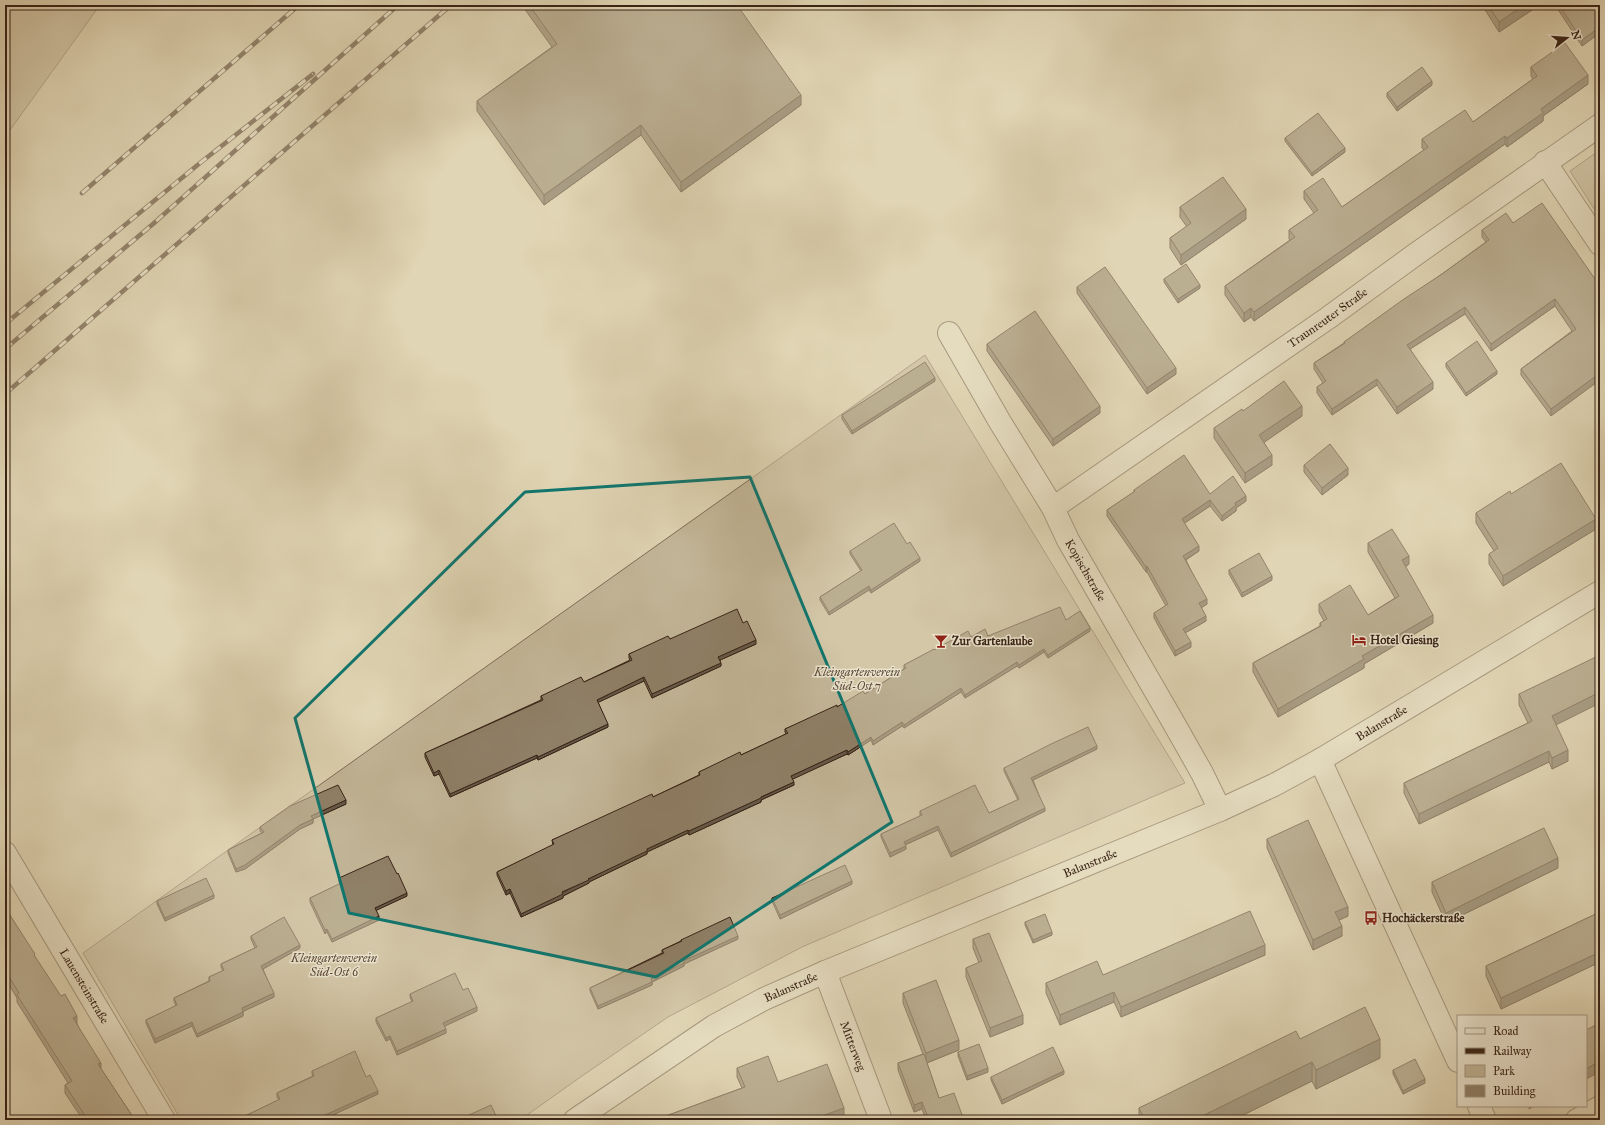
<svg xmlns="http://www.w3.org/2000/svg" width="1605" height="1125" font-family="'IM FELL Great Primer',serif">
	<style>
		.green { fill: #c3b799; stroke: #7e6d58 }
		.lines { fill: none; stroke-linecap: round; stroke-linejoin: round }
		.minor-casing { stroke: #62503e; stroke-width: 24 }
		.minor { stroke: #ebe4ce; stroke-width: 22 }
		.rail-casing { stroke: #382316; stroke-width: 4.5 }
		.rail { stroke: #ebe4ce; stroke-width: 3; stroke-dasharray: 9; stroke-linecap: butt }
		.wall { fill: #7b6e59; stroke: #382316 }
		.shaded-wall { fill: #645a49; stroke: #382316 }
		.building { fill: #8f8068; stroke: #382316 }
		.marked { fill: none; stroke: #0f766e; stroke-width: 3; stroke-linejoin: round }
		.labels { text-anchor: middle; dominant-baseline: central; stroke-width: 3; stroke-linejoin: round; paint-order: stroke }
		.street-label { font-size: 12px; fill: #382316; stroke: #ebe4ce }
		.poi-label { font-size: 12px; font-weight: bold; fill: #382316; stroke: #ebe4ce; text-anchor: start }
		.park-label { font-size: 12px; font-style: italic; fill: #5b4837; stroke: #ebe4ce }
	</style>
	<rect width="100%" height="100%" fill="#e0d5b4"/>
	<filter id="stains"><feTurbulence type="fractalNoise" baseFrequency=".005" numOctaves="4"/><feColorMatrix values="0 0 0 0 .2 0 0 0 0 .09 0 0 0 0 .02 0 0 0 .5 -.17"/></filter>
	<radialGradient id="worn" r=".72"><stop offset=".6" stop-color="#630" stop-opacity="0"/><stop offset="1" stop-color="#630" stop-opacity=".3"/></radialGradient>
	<path class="green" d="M5 5H100L5 137Z
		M1600 150V218L1570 171Z
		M925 355 1185 783 802 947 668 1017 582 1076 520 1120H181L83 953Z"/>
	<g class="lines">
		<defs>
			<g id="minor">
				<path d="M1545 162 1600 244"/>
				<path id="s1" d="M949 333 1000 422 1053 508 1068 540 1172 720 1202 773 1220 810"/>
				<path id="s2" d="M1053 508 1328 318 1416 254 1600 125"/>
				<path d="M1320 760 1458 1061"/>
				<path id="s3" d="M5 853 164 1120"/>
				<path id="s4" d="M825 972 881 1120"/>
				<path d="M1479 1106 1485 1120"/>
				<path id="s5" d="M575 1120 714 1026 764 999 825 972 1220 810 1274 785 1320 760 1600 592"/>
				<path d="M1577 1120 1600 1107"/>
			</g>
		</defs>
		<use href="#minor" class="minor-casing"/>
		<use href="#minor" class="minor"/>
		<defs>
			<path id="rail" d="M82 193 299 5
				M5 324 200 163 313 74
				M5 349 153 224 398 5
				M5 394 451 5"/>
		</defs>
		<use href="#rail" class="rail-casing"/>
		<use href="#rail" class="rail"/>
	</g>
	<path class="wall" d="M526 5H737L801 105 681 192 641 135 544 205 477 111V101L552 47 526 11Z
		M1482 5H1538V6L1499 32Z
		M1555 5H1600V39L1597 35 1582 46Z
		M1531 67 1588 84 1543 116V121L1507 147 1505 144 1254 321 1251 317 1244 322 1225 295V286L1290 240 1289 239V230L1314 213 1304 199V191L1342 207 1424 150 1422 148V139L1473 122 1533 79 1531 76Z
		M1432 85 1397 111 1387 97V93Z
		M1285 138 1345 152 1312 176 1285 141Z
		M1180 207 1246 219 1181 265 1170 248V238L1187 227 1180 217Z
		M1513 223 1600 286 1551 416 1521 375V369L1572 331 1555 306 1491 351 1465 314 1410 349 1433 389 1397 414 1377 385 1332 415 1317 393V387L1323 383 1314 369V363L1344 343V342L1442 274 1486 242 1482 237V230Z
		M1164 279 1200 288 1178 303 1164 282Z
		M1077 287 1176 374 1147 394 1077 293Z
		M987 344 1100 413 1053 446 987 351Z
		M1446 363 1497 374 1466 396 1446 367Z
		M935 381 852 434 842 419V415Z
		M1243 411 1302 416 1264 442 1272 465 1245 483 1214 438V428Z
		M1304 465 1348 475 1322 495 1304 472Z
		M1134 490 1210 494 1246 501 1236 508V511L1222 521 1210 506 1184 523 1199 551 1186 560 1207 604 1201 608 1206 621 1185 633 1191 647 1175 656 1154 618V613L1166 606 1147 572H1146L1107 516V510L1134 492Z
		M1511 494 1596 529 1503 586 1489 564V554L1494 551 1476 523V513Z
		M1368 543 1409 564 1405 567 1433 623 1364 664V668L1278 717 1253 672V663L1320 626V623L1324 621 1319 612V604L1368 615 1395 598 1368 552Z
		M907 544 920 561 871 593 869 590 829 615 820 600V597L861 571 850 554V551Z
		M1229 570 1272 580 1242 597 1229 574Z
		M1066 620 1090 631 1048 658 1044 652 1019 668 1017 666 965 698 961 692 904 728 902 726 873 745 871 740 848 755 847 754 792 779 794 785 761 800V802L689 835 688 833 647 852V854L589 882V883L563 896V898L521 917 510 893 506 895 497 875V872L553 845 552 840 653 797 699 775V772L741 755 786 734 785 732V729L837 707 865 694 904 669V665L934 650 971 637 988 636Z
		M743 623 756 644 720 660 721 666 652 698 644 681 598 702 608 727 538 760 537 758 450 797 439 774 434 776 425 757V753L541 700V696L584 682 630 660 629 658V654L670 639Z
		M1519 694 1556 725 1568 761 1552 769 1549 762 1419 824 1404 793V783L1528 723 1519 705Z
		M1097 749 1033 780 1045 811 951 857 938 830 905 845 906 849 890 857 881 837V834L920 816V811L989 813 1018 800 1004 771V768Z
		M346 804 313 819V823L300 829 245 869 236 872 228 853V850L262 833 260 831V827Z
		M1267 839 1348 916 1339 920 1342 936 1313 950 1267 848Z
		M1558 868 1446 923 1432 892V882Z
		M339 878 407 896 376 910 379 920 332 942 327 932 325 934 310 902V898L340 884 339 882Z
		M852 884 780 919 772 901V898Z
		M214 898 165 921 157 904V901Z
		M5 902 8 912 35 957 77 1024 101 1069 135 1120H83L65 1093V1085L68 1083 17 1002V998L5 978Z
		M1600 912V962L1501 1009 1486 976V966Z
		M1025 922 1052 935 1033 943 1025 925Z
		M251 936 300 948 263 969 274 997 243 1011V1016L197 1037 192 1026 155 1043 146 1023V1020L176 1006 174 1001V998L209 981V977L223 971 221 967V964L255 948 251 939Z
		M738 939 684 964V966L652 982V985L598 1009 590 991V988L662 953V950L681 941V940Z
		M973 939 1023 1024 990 1037 966 977V968L979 963 973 948Z
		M1265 955 1121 1017 1114 1002 1060 1025 1046 993V983L1103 975Z
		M463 990 477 1011 444 1026 446 1033 397 1055 390 1039 386 1041 376 1022V1018L412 1002 410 997V994Z
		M903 993 959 1050 927 1063 939 1098 964 1120H926L922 1109 914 1112 898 1070V1063L923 1054 903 1003Z
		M1300 1039 1380 1058 1316 1089 1312 1081 1233 1120H1139V1108Z
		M958 1052 988 1072 967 1080 958 1056Z
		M737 1068 778 1082 844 1117 837 1120H655L742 1088 737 1077Z
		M1393 1070 1425 1083 1403 1094 1393 1074Z
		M312 1071 366 1077 378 1094 322 1120H243V1117L279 1100 277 1097V1093L313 1076 312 1074Z
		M1064 1074 1002 1104 991 1080V1077Z"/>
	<path class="shaded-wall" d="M1524 5H1538V6L1499 32V22Z
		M1597 29V35L1582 46V40Z
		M1588 75V84L1543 116V121L1507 147V138L1541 109Z
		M1432 81V85L1397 111V107Z
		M801 95V105L681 192V182Z
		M641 125V135L544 205V195Z
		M1505 136V144L1254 321V312Z
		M1345 148V152L1312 176V173Z
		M1246 209V219L1181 265V255Z
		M1200 285V288L1178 303V299Z
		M1555 299V306L1491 351V344Z
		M1465 307V314L1407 351V345Z
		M1251 308V317L1244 322V313Z
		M1176 368V374L1147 394V388Z
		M1497 371V374L1466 396V393Z
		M1600 373V380L1551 416V409Z
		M935 378V381L852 434V431Z
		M1377 379V385L1332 415V409Z
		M1433 382V389L1397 414V407Z
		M1100 406V413L1053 446V439Z
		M1302 406V416L1259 446V435Z
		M1272 455V465L1245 483V473Z
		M1348 468V475L1322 495V488Z
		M1246 496V501L1236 508V511L1222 521V516L1235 503Z
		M1210 500V506L1182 525V519Z
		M1596 519V529L1503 586V576Z
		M1199 546V551L1183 561V556Z
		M1409 556V564L1402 569V560Z
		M920 558V561L871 593V590Z
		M1147 566V572H1146V567Z
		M1272 576V580L1242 597V593Z
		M869 586V590L829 615V612Z
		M1207 599V604L1199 609V603Z
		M1433 615V623L1364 664V668L1278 717V709L1362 656Z
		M1206 616V621L1183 634V629Z
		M1090 628V631L1048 658V655Z
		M756 640V644L718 661V657Z
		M1191 642V647L1175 656V651Z
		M1044 649V652L1019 668V665Z
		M1017 662V666L965 698V695Z
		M721 663V666L652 698V694Z
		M644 677V681L597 703V700Z
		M961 688V692L904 728V725Z
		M1600 692V703L1552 727V716Z
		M902 722V726L873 745V741Z
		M608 724V727L538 760V757Z
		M871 737V740L848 755V752Z
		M1097 746V749L1031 781V778Z
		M847 750V754L791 780V776Z
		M1568 750V761L1552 769V758Z
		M1549 751V762L1419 824V814Z
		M537 755V758L450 797V794Z
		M439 770V774L434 776V773Z
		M794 782V785L761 800V802L689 835V831Z
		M346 800V804L311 820V816Z
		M1045 808V811L951 857V853Z
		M313 819V823L300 829 245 869 236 872V869L300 825Z
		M938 826V830L904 845V842Z
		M688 830V833L647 852V854L589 882V883L563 896V898L521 917V914L647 849Z
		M906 846V849L890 857V853Z
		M1558 858V868L1446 923V913Z
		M852 881V884L780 919V915Z
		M510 889V893L506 895V891Z
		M407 893V896L375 911V908Z
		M214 895V898L165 921V918Z
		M1348 907V916L1335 922V912Z
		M379 916V920L332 942V939Z
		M1342 926V936L1313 950V940Z
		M327 929V932L325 934V930Z
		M1052 932V935L1033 943V940Z
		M738 936V939L684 964V966L652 982V985L598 1009V1006L651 979 683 961Z
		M300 945V948L261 970V966Z
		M1265 945V955L1121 1017V1007Z
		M1600 952V962L1501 1009V998Z
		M1114 992V1002L1060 1025V1015Z
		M274 993V997L242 1012V1008Z
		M477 1007V1011L443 1027V1023Z
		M243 1012V1016L197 1037V1034Z
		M1023 1015V1024L990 1037V1028Z
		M77 1016V1024L73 1026V1018Z
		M192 1022V1026L155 1043V1039Z
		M446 1029V1033L397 1055V1051Z
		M390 1036V1039L386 1041V1038Z
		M1380 1039V1058L1316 1089V1070Z
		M959 1040V1050L926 1063V1053Z
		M1600 1061V1072L1586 1079V1069Z
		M1312 1062V1081L1233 1120H1194Z
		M101 1063V1070L98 1064Z
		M988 1068V1072L967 1080V1076Z
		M1064 1071V1074L1002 1104V1100Z
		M1425 1079V1083L1403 1094V1091Z
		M378 1091V1094L322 1120H314Z
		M922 1102V1109L914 1112V1105Z
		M1529 1106H1534L1529 1109Z
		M844 1108V1117L837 1120H811Z
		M809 1117V1120H802Z"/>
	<path class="building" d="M529 5H737L801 95 681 182 641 125 544 195 477 101 557 44Z
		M1488 5H1524L1499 22Z
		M1559 5H1600V34L1597 29 1582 40Z
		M1565 43 1588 75 1541 109 1543 113 1507 138 1505 136 1254 312 1251 308 1244 313 1225 286 1295 237 1289 230 1318 210 1304 191 1323 178 1342 207 1428 147 1422 139 1465 110 1473 122 1537 76 1531 67Z
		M1422 67 1432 81 1397 107 1387 93Z
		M1318 113 1345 148 1312 173 1285 138Z
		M1223 177 1246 209 1181 255 1170 238 1191 223 1180 207Z
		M1542 203 1600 286V373L1551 409 1521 369 1576 329 1555 299 1491 344 1465 307 1407 345 1433 382 1397 407 1377 379 1332 409 1317 387 1326 381 1314 363 1345 343 1344 342 1404 299 1442 274 1489 240 1482 230 1506 213 1513 223Z
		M1186 264 1200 285 1178 299 1164 279Z
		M1105 267 1176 368 1147 388 1077 287Z
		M1035 311 1100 406 1053 439 987 344Z
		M1477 341 1497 371 1466 393 1446 363Z
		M925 362 935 378 852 431 842 415Z
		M1284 381 1302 406 1259 435 1272 455 1245 473 1214 428 1242 409 1243 411Z
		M1330 444 1348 468 1322 488 1304 465Z
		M1184 455 1210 494 1233 476 1246 496 1235 503 1236 505 1222 516 1210 500 1182 519 1199 546 1183 556 1207 599 1199 603 1206 616 1183 629 1191 642 1175 651 1154 613 1168 604 1147 566 1146 567 1107 510 1135 491 1134 490Z
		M1561 463 1596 519 1503 576 1489 554 1498 548 1476 513 1510 491 1511 494Z
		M894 523 907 544 910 542 920 558 871 590 869 586 829 612 820 597 862 570 850 551Z
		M1392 529 1409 556 1402 560 1433 615 1362 656 1364 659 1278 709 1253 663 1321 626 1320 623 1327 619 1319 604 1350 585 1368 615 1399 596 1368 543Z
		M1259 553 1272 576 1242 593 1229 570Z
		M1060 607 1066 620 1080 611 1090 628 1048 655 1044 649 1019 665 1017 662 965 695 961 688 904 725 902 722 873 741 871 737 848 752 847 750 791 776 794 782 761 797V798L689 831 688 830 647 849V851L588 879 589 880 562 892 563 894 521 914 510 889 506 891 497 872 554 844 552 840 652 794 653 797 700 775 699 772 740 752 741 755 788 733 785 729 837 705V707L863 691 865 694 906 668 904 665 934 649V650L968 631 971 637 985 629 988 636Z
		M737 609 743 623 747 621 756 640 718 657 721 663 652 694 644 677 597 700 608 724 538 757 537 755 450 794 439 770 434 773 425 753 543 700 541 696 581 677 584 682 632 660 629 654 668 636 670 639Z
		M1600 655V692L1552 716 1568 750 1552 758 1549 751 1419 814 1404 783 1532 721 1519 694Z
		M1088 727 1097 746 1031 778 1045 808 951 853 938 826 904 842 906 846 890 853 881 834 922 815 920 811 975 785 989 813 1019 799 1004 768 1051 744Z
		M338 785 346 800 311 816 313 819 300 825 245 865 236 869 228 850 264 832 260 827 290 806Z
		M1308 820 1348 907 1335 912 1342 926 1313 940 1267 839Z
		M1544 828 1558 858 1446 913 1432 882Z
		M388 856 397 874 398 873 407 893 375 908 379 916 332 939 327 929 325 930 310 898 341 883 339 878Z
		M845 865 852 881 780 915 772 898Z
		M206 878 214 895 165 918 157 901Z
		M5 902 8 907 6 909 35 954 34 955 61 996 65 994 77 1016 73 1018 101 1063 98 1064 135 1120H88L65 1085 72 1081 17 995 19 993 5 970Z
		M1250 911 1265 945 1121 1007 1114 992 1060 1015 1046 983 1097 961 1103 975Z
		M1600 912V952L1501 998 1486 966Z
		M1045 914 1052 932 1033 940 1025 922Z
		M284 917 300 945 261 966 274 993 242 1008 243 1012 197 1034 192 1022 155 1039 146 1020 177 1005 174 998 210 981 209 977 224 970 221 964 257 947 251 936Z
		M730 917 738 936 683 961 684 963 651 979 652 982 598 1006 590 988 664 953 662 950 682 941 681 940Z
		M989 933 1023 1015 990 1028 966 968 982 961 973 939Z
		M455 973 463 990 468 988 477 1007 443 1023 446 1029 397 1051 390 1036 386 1038 376 1018 413 1001 410 994Z
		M936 980 959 1040 926 1053 903 993Z
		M1365 1007 1380 1039 1316 1070 1312 1062 1194 1120H1145L1139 1108 1296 1031 1300 1039Z
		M1600 1023V1061L1586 1069V1030Z
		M979 1044 988 1068 967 1076 958 1052Z
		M1053 1047 1064 1071 1002 1100 991 1077Z
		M355 1051 366 1077 370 1075 378 1091 314 1120H245L243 1117 280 1099 277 1093 314 1076 312 1071Z
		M924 1054 939 1098 954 1093 964 1120H929L922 1102 914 1105 898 1063Z
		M768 1056 778 1082 827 1064 844 1108 811 1120 809 1117 802 1120H655L745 1087 737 1068Z
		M1415 1059 1425 1079 1403 1091 1393 1070Z
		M491 1105 498 1120H458Z"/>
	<path d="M0 0H1605V1125H0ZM750 477 892 822 656 977 349 913 295 718 525 492Z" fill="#e0d5b4" fill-opacity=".55" fill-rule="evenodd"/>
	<path class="marked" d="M750 477 892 822 656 977 349 913 295 718 525 492Z"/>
	<defs>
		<symbol id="hotel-bare" viewBox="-9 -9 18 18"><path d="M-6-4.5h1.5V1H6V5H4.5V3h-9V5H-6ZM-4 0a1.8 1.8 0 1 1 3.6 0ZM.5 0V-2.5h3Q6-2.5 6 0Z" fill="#8f2418" stroke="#ebe4ce" stroke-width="2.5" paint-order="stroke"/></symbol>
		<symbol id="bar-bare" viewBox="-9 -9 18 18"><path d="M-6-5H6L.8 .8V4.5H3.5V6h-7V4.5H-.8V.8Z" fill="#8f2418" stroke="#ebe4ce" stroke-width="2.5" paint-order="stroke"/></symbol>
		<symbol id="bus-bare" viewBox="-9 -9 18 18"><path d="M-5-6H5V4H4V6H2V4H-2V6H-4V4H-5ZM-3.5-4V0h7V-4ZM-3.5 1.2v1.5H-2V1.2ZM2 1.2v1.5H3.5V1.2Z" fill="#8f2418" stroke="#ebe4ce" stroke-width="2.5" paint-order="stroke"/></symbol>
	</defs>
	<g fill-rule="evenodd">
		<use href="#hotel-bare" x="1349" y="630" width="20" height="20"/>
		<use href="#bar-bare" x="931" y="631" width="20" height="20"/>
		<use href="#bus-bare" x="1361" y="908" width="20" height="20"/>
	</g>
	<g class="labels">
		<g class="street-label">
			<text stroke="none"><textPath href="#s2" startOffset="334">Traunreuter Straße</textPath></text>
			<text stroke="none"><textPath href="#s1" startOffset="274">Kopischstraße</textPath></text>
			<text stroke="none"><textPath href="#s5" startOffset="902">Balanstraße</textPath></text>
			<text stroke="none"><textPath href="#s5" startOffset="578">Balanstraße</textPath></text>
			<text stroke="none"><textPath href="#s3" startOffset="155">Lauensteinstraße</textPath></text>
			<text stroke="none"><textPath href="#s5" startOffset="254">Balanstraße</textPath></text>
			<text stroke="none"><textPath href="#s4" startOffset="79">Mitterweg</textPath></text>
		</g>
		<g class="poi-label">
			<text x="1370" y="640">Hotel Giesing</text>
			<text x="952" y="641">Zur Gartenlaube</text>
			<text x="1382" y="918">Hochäckerstraße</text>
		</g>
		<g class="park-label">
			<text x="857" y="672">Kleingartenverein<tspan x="857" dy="14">Süd-Ost 7</tspan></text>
			<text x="334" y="958">Kleingartenverein<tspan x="334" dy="14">Süd-Ost 6</tspan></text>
		</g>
	</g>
	<rect width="1605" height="1125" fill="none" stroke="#e0d5b4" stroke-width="20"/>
	<rect x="6" y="6" width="1593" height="1113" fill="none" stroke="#382316" stroke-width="2"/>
	<rect x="10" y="10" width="1585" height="1105" fill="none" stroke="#382316"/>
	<rect x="1457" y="1015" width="130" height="92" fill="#ebe4ce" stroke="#a39784"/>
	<rect x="1465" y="1028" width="20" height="6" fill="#ebe4ce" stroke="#a39784"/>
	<text x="1493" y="1035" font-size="12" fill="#382316">Road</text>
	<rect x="1465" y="1048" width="20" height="6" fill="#382316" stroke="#a39784"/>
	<text x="1493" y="1055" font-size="12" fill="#382316">Railway</text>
	<rect x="1465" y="1065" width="20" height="12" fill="#c3b799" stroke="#a39784"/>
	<text x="1493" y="1075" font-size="12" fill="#382316">Park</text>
	<rect x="1465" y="1085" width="20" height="12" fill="#8f8068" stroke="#a39784"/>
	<text x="1493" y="1095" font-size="12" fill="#382316">Building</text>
	<g transform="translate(1567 38) rotate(73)" stroke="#ebe4ce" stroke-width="3" paint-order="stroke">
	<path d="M0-3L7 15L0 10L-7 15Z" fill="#382316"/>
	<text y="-6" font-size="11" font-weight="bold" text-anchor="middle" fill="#382316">N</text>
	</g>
	<rect width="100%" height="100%" filter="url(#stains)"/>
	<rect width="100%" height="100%" fill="url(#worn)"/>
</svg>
